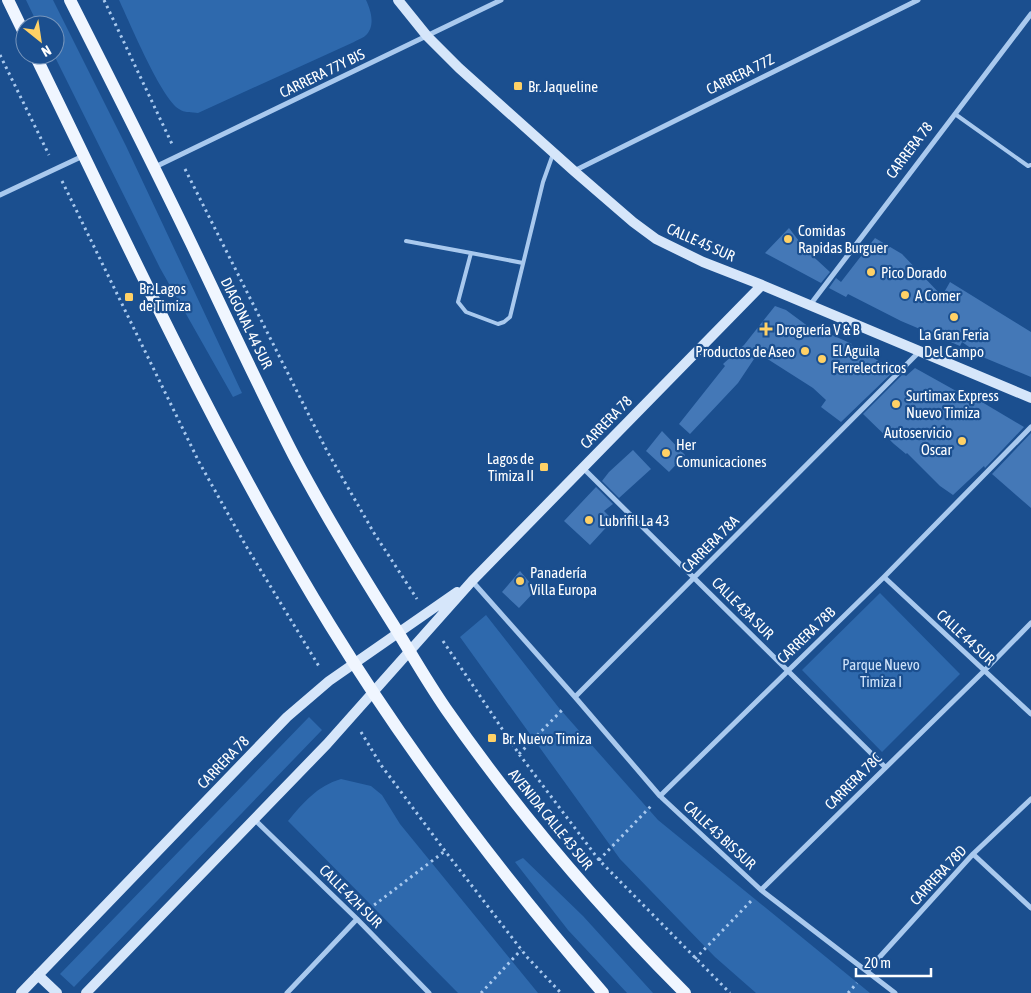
<svg xmlns="http://www.w3.org/2000/svg" width="1031" height="993" font-family="'Asap Condensed',sans-serif">
	<style>
		.green { fill: #2e69ad }
		.building { fill: #4478b7 }
		.lines { fill: none; stroke-linecap: round; stroke-linejoin: round }
		.path { stroke: #a9c9ee; stroke-width: 3; stroke-dasharray: 2.5 4; stroke-linecap: butt }
		.lane { stroke: #a9c9ee; stroke-width: 4 }
		.street { stroke: #a9c9ee; stroke-width: 5 }
		.secondary { stroke: #d6e6fa; stroke-width: 10 }
		.primary { stroke: #f0f6ff; stroke-width: 12 }
		.poi-dot { fill: #ffd166; stroke: #1b4f8f; stroke-width: 2 }
		.labels { text-anchor: middle; dominant-baseline: central; stroke-width: 4.5; stroke-linejoin: round; paint-order: stroke }
		.street-label { font-size: 15px; fill: #fff; stroke: #1b4f8f }
		.poi-label { font-size: 15px; fill: #fff; stroke: #1b4f8f; text-anchor: start }
		.park-label { font-size: 15px; fill: #cfe3fa; stroke: #1b4f8f }
	</style>
	<rect width="100%" height="100%" fill="#1b4f8f"/>
	<path class="green" d="M26 0H53L126 146 242 393 233 397 160 268 54 55H55V25H38Z
		M119 0H366C371 11 376 26 365 36 363 38 357 40 354 42L198 113C192 112 184 113 179 109 161 98 130 23 119 0Z
		M880 593 960 674 882 752 802 670Z
		M486 615 559 708 658 820 870 993H756L715 957 620 859 460 637Z
		M309 717 322 730 74 987 60 974Z
		M341 779 371 786 382 795 400 824 538 993H458L288 821C303 803 317 786 341 779Z
		M523 858 583 916 653 993H627L568 930 515 862Z"/>
	<path class="building" d="M789 228 805 249 830 272 821 283 765 253Z
		M875 238 902 254 942 296 950 282 1031 332V377L985 358 962 342 960 346 901 321 848 294 846 297 829 288 836 278 841 282Z
		M775 306 786 310 813 330 817 326 830 334 852 344 850 345 895 370 841 422 821 407 826 400 813 388 758 353 738 383 690 434 679 424 725 366 723 364 744 345Z
		M915 368 958 392 960 389 1024 427 985 468 984 466 953 495 940 486 907 453 906 454 894 444 863 414 903 374 906 376Z
		M662 431 685 455 669 472 646 451Z
		M1031 433V508L992 474Z
		M633 450 651 469 619 498 602 481 609 472Z
		M596 487 613 504 604 511 613 520 590 545 564 521Z
		M520 571 536 590 519 608 502 592Z"/>
	<g class="lines">
		<path class="path" d="M104 0 172 144
			M0 55 49 155
			M185 169 327 451 374 533 417 599
			M62 181 199 462 246 546 320 668
			M443 641 519 754 599 860 730 993
			M361 732 381 765 445 851 527 957 561 993
			M519 754 564 708
			M599 860 651 806
			M369 909 445 851
			M695 959 752 900
			M481 993 521 950
			M848 993 857 983"/>
		<path class="lane" d="M955 114 1028 166 1031 165
			M406 241 471 253
			M523 263 471 253 458 302 466 312 498 324 504 322 510 317 543 182 553 154"/>
		<path class="street" d="M155 167 501 0
			M574 171 918 0
			M0 195 83 156
			M810 305 1031 14
			M583 468 885 767
			M884 577 1031 714
			M472 581 575 697 660 796 761 890 895 993
			M575 697 920 351
			M660 796 884 577 1031 427
			M254 819 357 919 429 993
			M973 854 1031 908
			M761 890 984 671 1031 623
			M867 971 973 854 1031 799
			M287 993 357 919"/>
		<path class="secondary" d="M398 0 427 36 459 68 574 171 633 222 656 239 703 262 762 285 1031 398
			M38 975 57 993
			M21 993 287 717 329 681 457 592
			M86 993 327 744 472 581 762 285"/>
		<path class="primary" d="M8 0 25 35
			M70 0C111 81 152 162 191 243 225 314 258 386 294 456 325 515 360 572 396 629 412 655 428 683 446 709 517 811 597 905 685 993
			M35 55C129 247 218 443 330 625 410 755 503 877 603 993"/>
	</g>
	<g class="poi-dot">
		<rect x="513" y="81" width="10" height="10" rx="2.5"/>
		<circle cx="788" cy="239" r="5"/>
		<circle cx="871" cy="272" r="5"/>
		<circle cx="905" cy="295" r="5"/>
		<rect x="124" y="292" width="10" height="10" rx="2.5"/>
		<circle cx="954" cy="317" r="5"/>
		<path d="M763.5 321.5h5v5h5v5h-5v5h-5v-5h-5v-5h5z"/>
		<circle cx="805" cy="351" r="5"/>
		<circle cx="822" cy="359" r="5"/>
		<circle cx="896" cy="404" r="5"/>
		<circle cx="962" cy="441" r="5"/>
		<circle cx="666" cy="453" r="5"/>
		<rect x="539" y="462" width="10" height="10" rx="2.5"/>
		<circle cx="589" cy="520" r="5"/>
		<circle cx="520" cy="581" r="5"/>
		<rect x="487" y="733" width="10" height="10" rx="2.5"/>
	</g>
	<g class="labels">
		<g class="street-label">
			<text transform="translate(322 73) rotate(-26)">CARRERA 77Y BIS</text>
			<text transform="translate(740 74) rotate(-26)">CARRERA 77Z</text>
			<text transform="translate(909 150) rotate(-53)">CARRERA 78</text>
			<text transform="translate(701 242) rotate(24)">CALLE 45 SUR</text>
			<text transform="translate(247 323) rotate(64)">DIAGONAL 44 SUR</text>
			<text transform="translate(606 422) rotate(-46)">CARRERA 78</text>
			<text transform="translate(710 544) rotate(-45)">CARRERA 78A</text>
			<text transform="translate(743 608) rotate(45)">CALLE 43A SUR</text>
			<text transform="translate(806 635) rotate(-44)">CARRERA 78B</text>
			<text transform="translate(966 637) rotate(43)">CALLE 44 SUR</text>
			<text transform="translate(223 762) rotate(-46)">CARRERA 78</text>
			<text transform="translate(853 781) rotate(-45)">CARRERA 78C</text>
			<text transform="translate(551 819) rotate(51)">AVENIDA CALLE 43 SUR</text>
			<text transform="translate(720 835) rotate(43)">CALLE 43 BIS SUR</text>
			<text transform="translate(938 875) rotate(-47)">CARRERA 78D</text>
			<text transform="translate(351 896) rotate(45)">CALLE 42H SUR</text>
		</g>
		<g class="poi-label">
			<text x="528" y="86">Br. Jaqueline</text>
			<text x="798" y="230">Comidas<tspan x="798" dy="17">Rapidas Burguer</tspan></text>
			<text x="881" y="272">Pico Dorado</text>
			<text x="139" y="288">Br. Lagos<tspan x="139" dy="17">de Timiza</tspan></text>
			<text x="915" y="295">A Comer</text>
			<text x="776" y="329">Droguería V &amp; B</text>
			<text x="954" y="334" text-anchor="middle">La Gran Feria<tspan x="954" dy="17">Del Campo</tspan></text>
			<text x="832" y="350">El Aguila<tspan x="832" dy="17">Ferrelectricos</tspan></text>
			<text x="795" y="351" text-anchor="end">Productos de Aseo</text>
			<text x="906" y="395">Surtimax Express<tspan x="906" dy="17">Nuevo Timiza</tspan></text>
			<text x="952" y="432" text-anchor="end">Autoservicio<tspan x="952" dy="17">Oscar</tspan></text>
			<text x="676" y="444">Her<tspan x="676" dy="17">Comunicaciones</tspan></text>
			<text x="534" y="458" text-anchor="end">Lagos de<tspan x="534" dy="17">Timiza II</tspan></text>
			<text x="599" y="520">Lubrifil La 43</text>
			<text x="530" y="572">Panadería<tspan x="530" dy="17">Villa Europa</tspan></text>
			<text x="502" y="738">Br. Nuevo Timiza</text>
		</g>
		<g class="park-label">
			<text x="881" y="664">Parque Nuevo<tspan x="881" dy="17">Timiza I</tspan></text>
		</g>
	</g>
	<g transform="translate(40 40) rotate(150)"><circle r="24" fill="#1b4f8f" stroke="#7695bc"/>
	<path d="M0-4L9 19L0 12L-9 19Z" fill="#ffd166"/>
	<text y="-8" font-size="14" font-weight="bold" text-anchor="middle" fill="#ffffff">N</text>
	</g>
	<path d="M856 968v8h75v-8" fill="none" stroke="#ffffff" stroke-width="2.5"/>
	<text x="864" y="968" font-size="15" fill="#ffffff" stroke="#1b4f8f" stroke-width="4" paint-order="stroke">20 m</text>
</svg>
